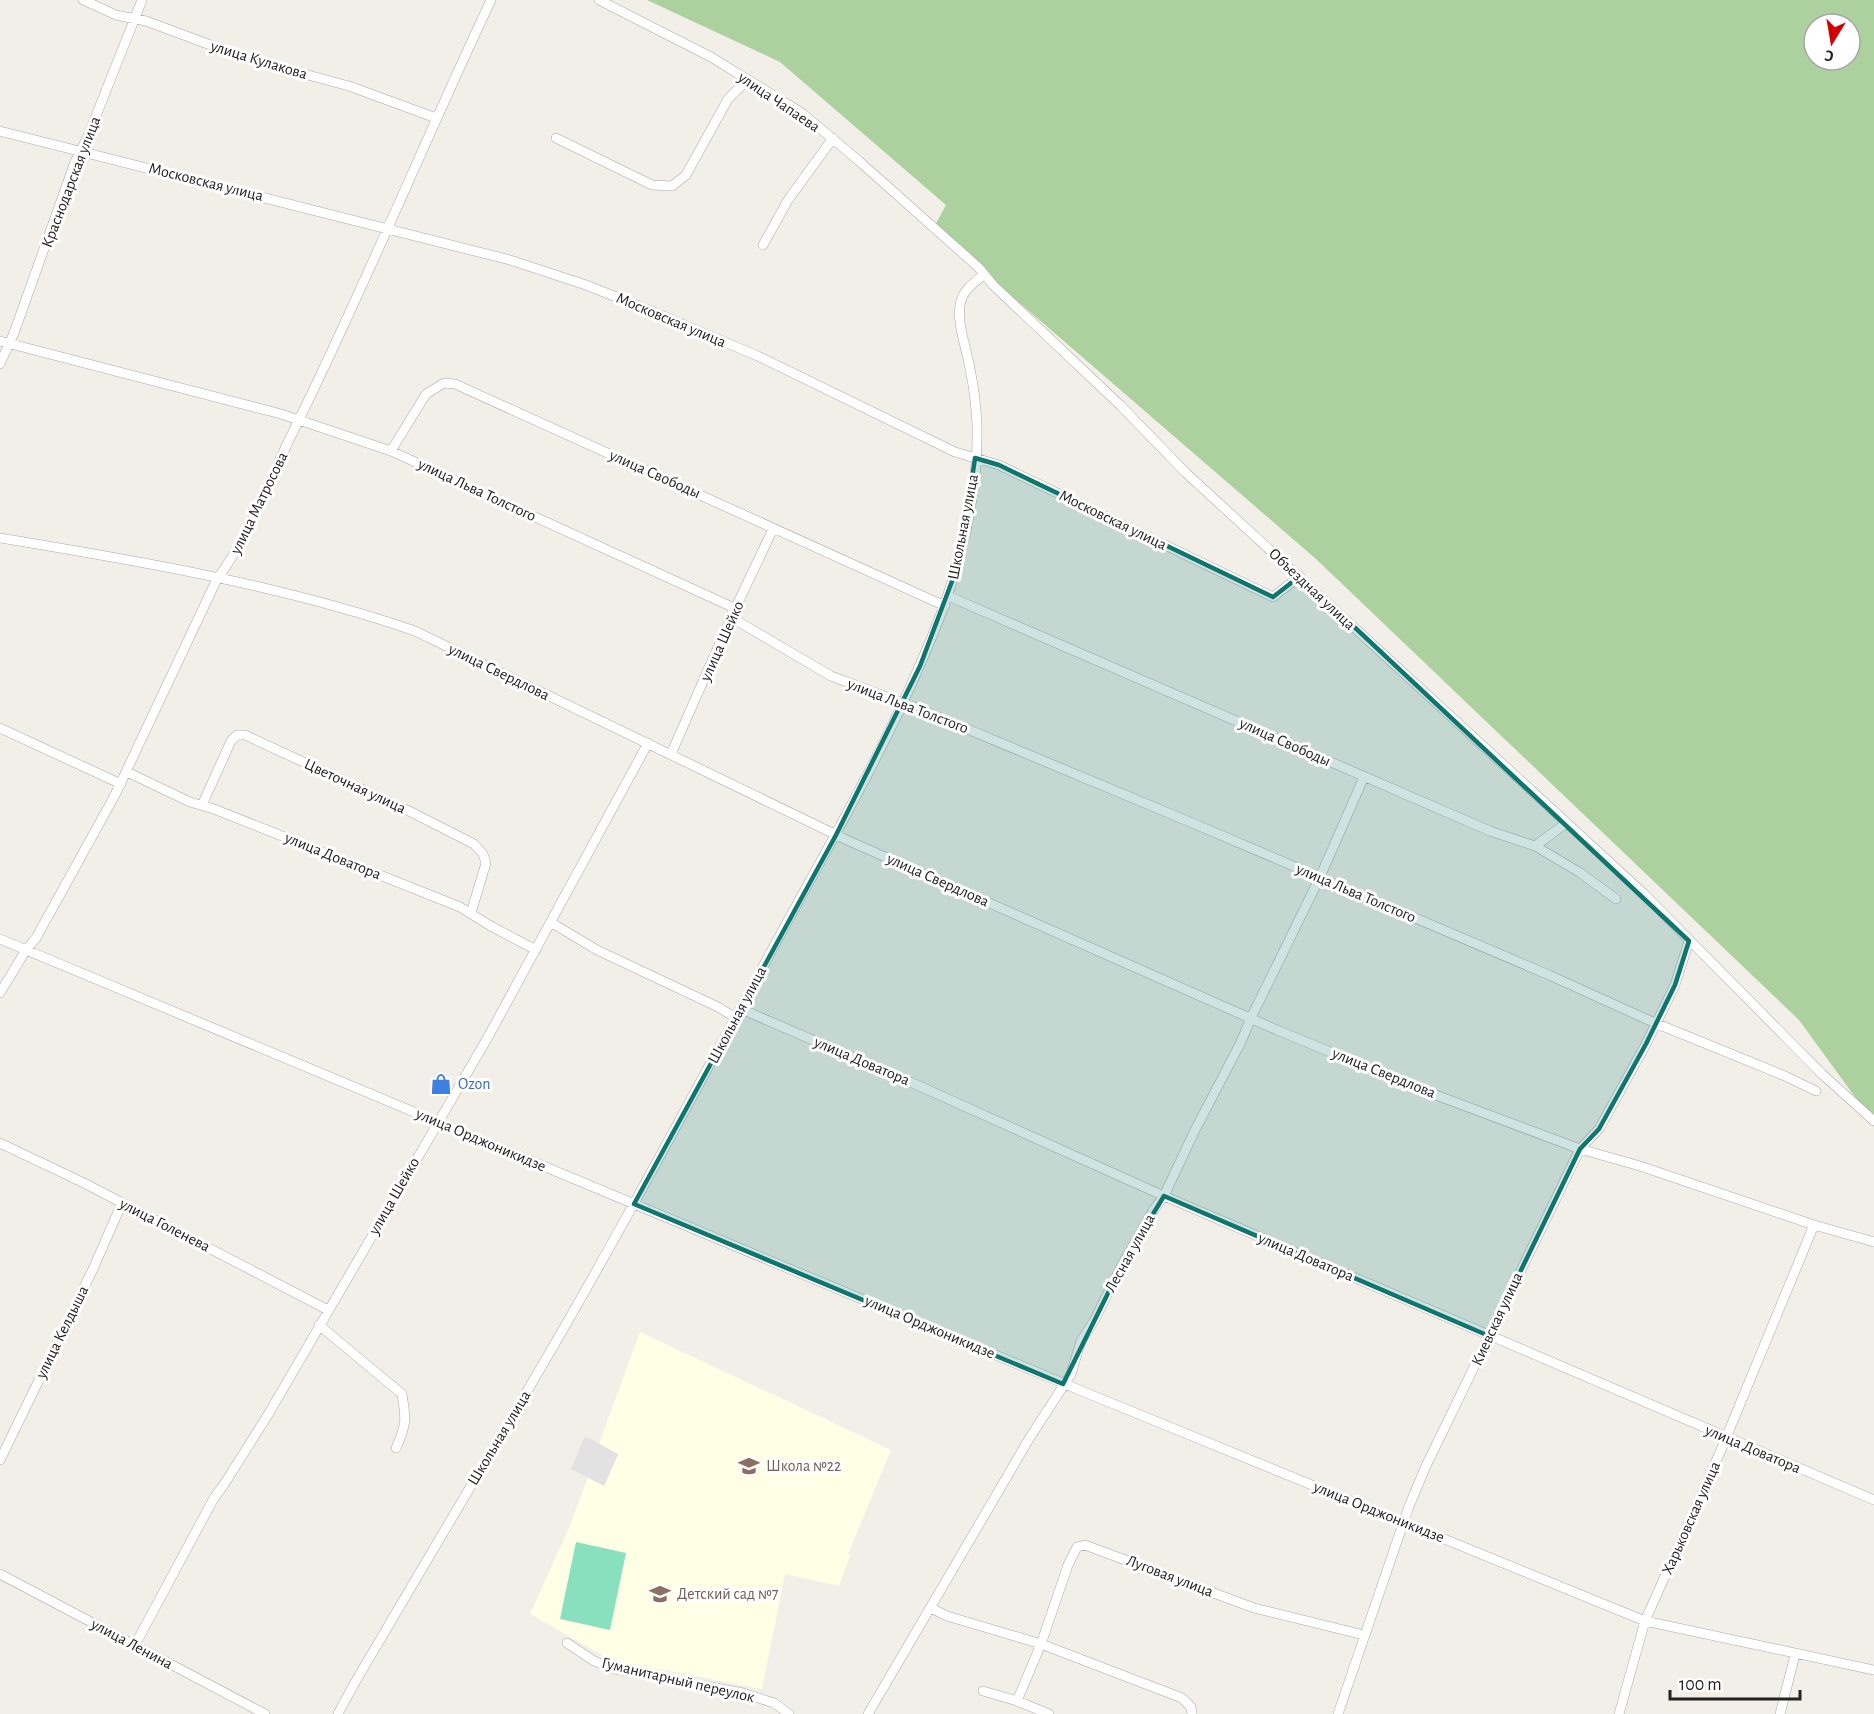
<svg xmlns="http://www.w3.org/2000/svg" width="1874" height="1714" font-family="'Alegreya Sans',sans-serif">
	<style>
		.education { fill: #ffffe5 }
		.forest { fill: #add19e; fill-rule: evenodd }
		.pitch { fill: #88e0be }
		.parking { fill: #e2e2e2 }
		.lines { fill: none; stroke-linecap: round; stroke-linejoin: round }
		.minor-casing { stroke: #a9a9a9; stroke-width: 10 }
		.minor { stroke: #fff; stroke-width: 9 }
		.marked { fill: #0f766e; fill-opacity: 0.2; stroke: #0f766e; stroke-width: 4.5; stroke-linejoin: round }
		.labels { text-anchor: middle; dominant-baseline: central; stroke-width: 6; stroke-linejoin: round; paint-order: stroke }
		.street-label { font-size: 16px; fill: #222; stroke: #fff }
		.shop-label { font-size: 16px; fill: #366cbe; stroke: #fff; text-anchor: start }
		.education-label { font-size: 16px; fill: #785e54; stroke: #fff; text-anchor: start }
	</style>
	<rect width="100%" height="100%" fill="#f2efe9"/>
	<path class="education" d="M640 1332 891 1450 848 1554 850 1556 839 1586 785 1574 762 1689 611 1660 530 1614 569 1528 588 1477 605 1485 618 1454 599 1444Z"/>
	<path class="forest" d="M647 0H1874V1123L1799 1020 1316 559 984 272 932 231 946 205 780 62ZM1814 24H1850V60H1814Z"/>
	<path class="pitch" d="M576 1542 626 1553 610 1630 560 1619Z"/>
	<path class="parking" d="M585 1436 618 1454 604 1486 571 1469Z"/>
	<g class="lines">
		<defs>
			<path id="minor" d="M83 0 116 15 146 21 248 59 349 86 436 118
				M599 0 711 57 802 113 859 161 978 267 993 285 1120 405 1185 472 1643 893 1822 1074 1874 1121
				M0 131 510 260 586 285 639 306 758 356 955 452 999 465 1273 597 1300 576
				M556 138 652 185 672 186 686 175 728 99 747 80
				M763 245 788 200 833 138
				M0 341 281 414 391 451 730 606 739 622 831 676 924 711 1190 822 1549 975 1655 1023 1785 1076 1816 1091
				M0 364 14 333 75 162 88 136 142 0
				M391 451 426 394 444 383 455 384 945 606
				M0 538C139 561 281 585 415 631L849 841 1277 1030 1425 1091 1580 1149 1640 1166 1814 1225 1874 1242
				M948 596 1490 831 1535 846 1579 872 1616 899
				M0 728 121 784
				M671 754 734 611 773 529
				M127 772 190 802 214 809 460 907 489 925 536 950
				M202 805 231 741 237 735H245L407 810 474 844 483 854 486 863 471 913
				M1535 846 1565 824
				M552 923 597 950 718 1007 736 1018
				M0 939 1089 1394 1645 1621 1874 1670
				M0 993 26 950 36 938 115 795 217 579C250 535 268 482 292 434 363 291 423 144 491 0
				M741 1009 917 1085 1164 1196 1874 1500
				M0 1143 86 1184 328 1310
				M319 1325 402 1394C406 1419 407 1424 396 1448
				M0 1460 93 1269 122 1203
				M0 1574 265 1714
				M931 1608 947 1616 1041 1644 1182 1698 1191 1707 1192 1714
				M567 1643 594 1661 615 1669 743 1693 774 1703 789 1714
				M135 1645 214 1498 225 1483 269 1413 488 1037 648 743
				M983 1691 1017 1701 1049 1714
				M1017 1701 1041 1644 1068 1565 1077 1547 1085 1545 1254 1608 1364 1635
				M338 1714C355 1680 376 1648 394 1616 438 1541 483 1467 526 1393 610 1251 687 1106 766 961 818 864 875 769 919 667 953 591 979 510 977 425 976 406 974 387 970 369 967 349 954 317 962 298 966 287 976 282 984 274
				M868 1714 1029 1439 1071 1374 1081 1341 1094 1321 1122 1265 1153 1211 1164 1196 1195 1130 1241 1042 1251 1018 1320 877 1364 777
				M1338 1714 1408 1509 1425 1468 1580 1149 1599 1129 1646 1044 1675 985 1689 941
				M1619 1714 1645 1621 1721 1450 1814 1225
				M1780 1714 1795 1655"/>
		</defs>
		<use href="#minor" class="minor-casing"/>
		<use href="#minor" class="minor"/>
	</g>
	<path class="marked" d="M975 458 999 465 1273 597 1300 576 1689 941 1675 985 1646 1044 1599 1129 1580 1149 1489 1336 1164 1196 1122 1265 1063 1384 634 1204 836 835 920 666 960 560Z"/>
	<defs>
		<symbol id="shop-bare" viewBox="-9 -9 18 18"><path d="M-5-2.5h2.3a2.7 3.5 0 0 1 5.4 0H5L5.5 6h-11ZM-1.5-2.5h3a1.5 2.3 0 0 0-3 0Z" fill="#3f7fe0" stroke="#fff" stroke-width="2.5" paint-order="stroke"/></symbol>
		<symbol id="school-bare" viewBox="-9 -9 18 18"><path d="M0-5L7-2L0 1L-7-2ZM-4 1L0 2.5L4 1V4Q0 6-4 4Z" fill="#8d6e63" stroke="#fff" stroke-width="2.5" paint-order="stroke"/></symbol>
	</defs>
	<g fill-rule="evenodd">
		<use href="#shop-bare" x="426" y="1069" width="30" height="30"/>
		<use href="#school-bare" x="734" y="1451" width="30" height="30"/>
		<use href="#school-bare" x="645" y="1579" width="30" height="30"/>
	</g>
	<g class="labels">
		<g class="street-label">
			<text transform="translate(259 60) rotate(17)">улица Кулакова</text>
			<text transform="translate(779 102) rotate(34)">улица Чапаева</text>
			<text transform="translate(71 182) rotate(-69)">Краснодарская улица</text>
			<text transform="translate(206 182) rotate(14)">Московская улица</text>
			<text transform="translate(671 320) rotate(23)">Московская улица</text>
			<text transform="translate(655 474) rotate(24)">улица Свободы</text>
			<text transform="translate(477 490) rotate(25)">улица Льва Толстого</text>
			<text transform="translate(259 503) rotate(-64)">улица Матросова</text>
			<text transform="translate(1113 520) rotate(26)">Московская улица</text>
			<text transform="translate(963 527) rotate(-79)">Школьная улица</text>
			<text transform="translate(1312 589) rotate(43)">Объездная улица</text>
			<text transform="translate(722 641) rotate(-66)">улица Шейко</text>
			<text transform="translate(499 672) rotate(26)">улица Свердлова</text>
			<text transform="translate(908 706) rotate(21)">улица Льва Толстого</text>
			<text transform="translate(1285 742) rotate(24)">улица Свободы</text>
			<text transform="translate(355 786) rotate(25)">Цветочная улица</text>
			<text transform="translate(333 856) rotate(22)">улица Доватора</text>
			<text transform="translate(938 880) rotate(24)">улица Свердлова</text>
			<text transform="translate(1356 893) rotate(23)">улица Льва Толстого</text>
			<text transform="translate(737 1015) rotate(-62)">Школьная улица</text>
			<text transform="translate(862 1061) rotate(23)">улица Доватора</text>
			<text transform="translate(1384 1073) rotate(22)">улица Свердлова</text>
			<text transform="translate(481 1140) rotate(23)">улица Орджоникидзе</text>
			<text transform="translate(394 1196) rotate(-60)">улица Шейко</text>
			<text transform="translate(165 1225) rotate(27)">улица Голенева</text>
			<text transform="translate(1130 1253) rotate(-61)">Лесная улица</text>
			<text transform="translate(1306 1257) rotate(23)">улица Доватора</text>
			<text transform="translate(1497 1319) rotate(-65)">Киевская улица</text>
			<text transform="translate(930 1327) rotate(23)">улица Орджоникидзе</text>
			<text transform="translate(62 1332) rotate(-64)">улица Келдыша</text>
			<text transform="translate(499 1438) rotate(-59)">Школьная улица</text>
			<text transform="translate(1753 1449) rotate(23)">улица Доватора</text>
			<text transform="translate(1379 1512) rotate(22)">улица Орджоникидзе</text>
			<text transform="translate(1691 1518) rotate(-66)">Харьковская улица</text>
			<text transform="translate(1170 1576) rotate(21)">Луговая улица</text>
			<text transform="translate(132 1644) rotate(28)">улица Ленина</text>
			<text transform="translate(678 1680) rotate(13)">Гуманитарный переулок</text>
		</g>
		<g class="shop-label">
			<text x="458" y="1084">Ozon</text>
		</g>
		<g class="education-label">
			<text x="766" y="1466">Школа №22</text>
			<text x="677" y="1594">Детский сад №7</text>
		</g>
	</g>
	<g transform="translate(1832 42) rotate(191)"><circle r="28" fill="#ffffff" stroke="#a7a7a7" stroke-width="1.5"/>
	<path d="M0-4.5L10 22L0 15L-10 22Z" fill="#d40000"/>
	<text y="-9" font-size="16" font-weight="bold" text-anchor="middle" fill="#222222">С</text>
	</g>
	<path d="M1670 1690v9h130v-9" fill="none" stroke="#222222" stroke-width="3"/>
	<text x="1679" y="1690" font-size="18" fill="#222222" stroke="#ffffff" stroke-width="4.5" paint-order="stroke">100 m</text>
</svg>
